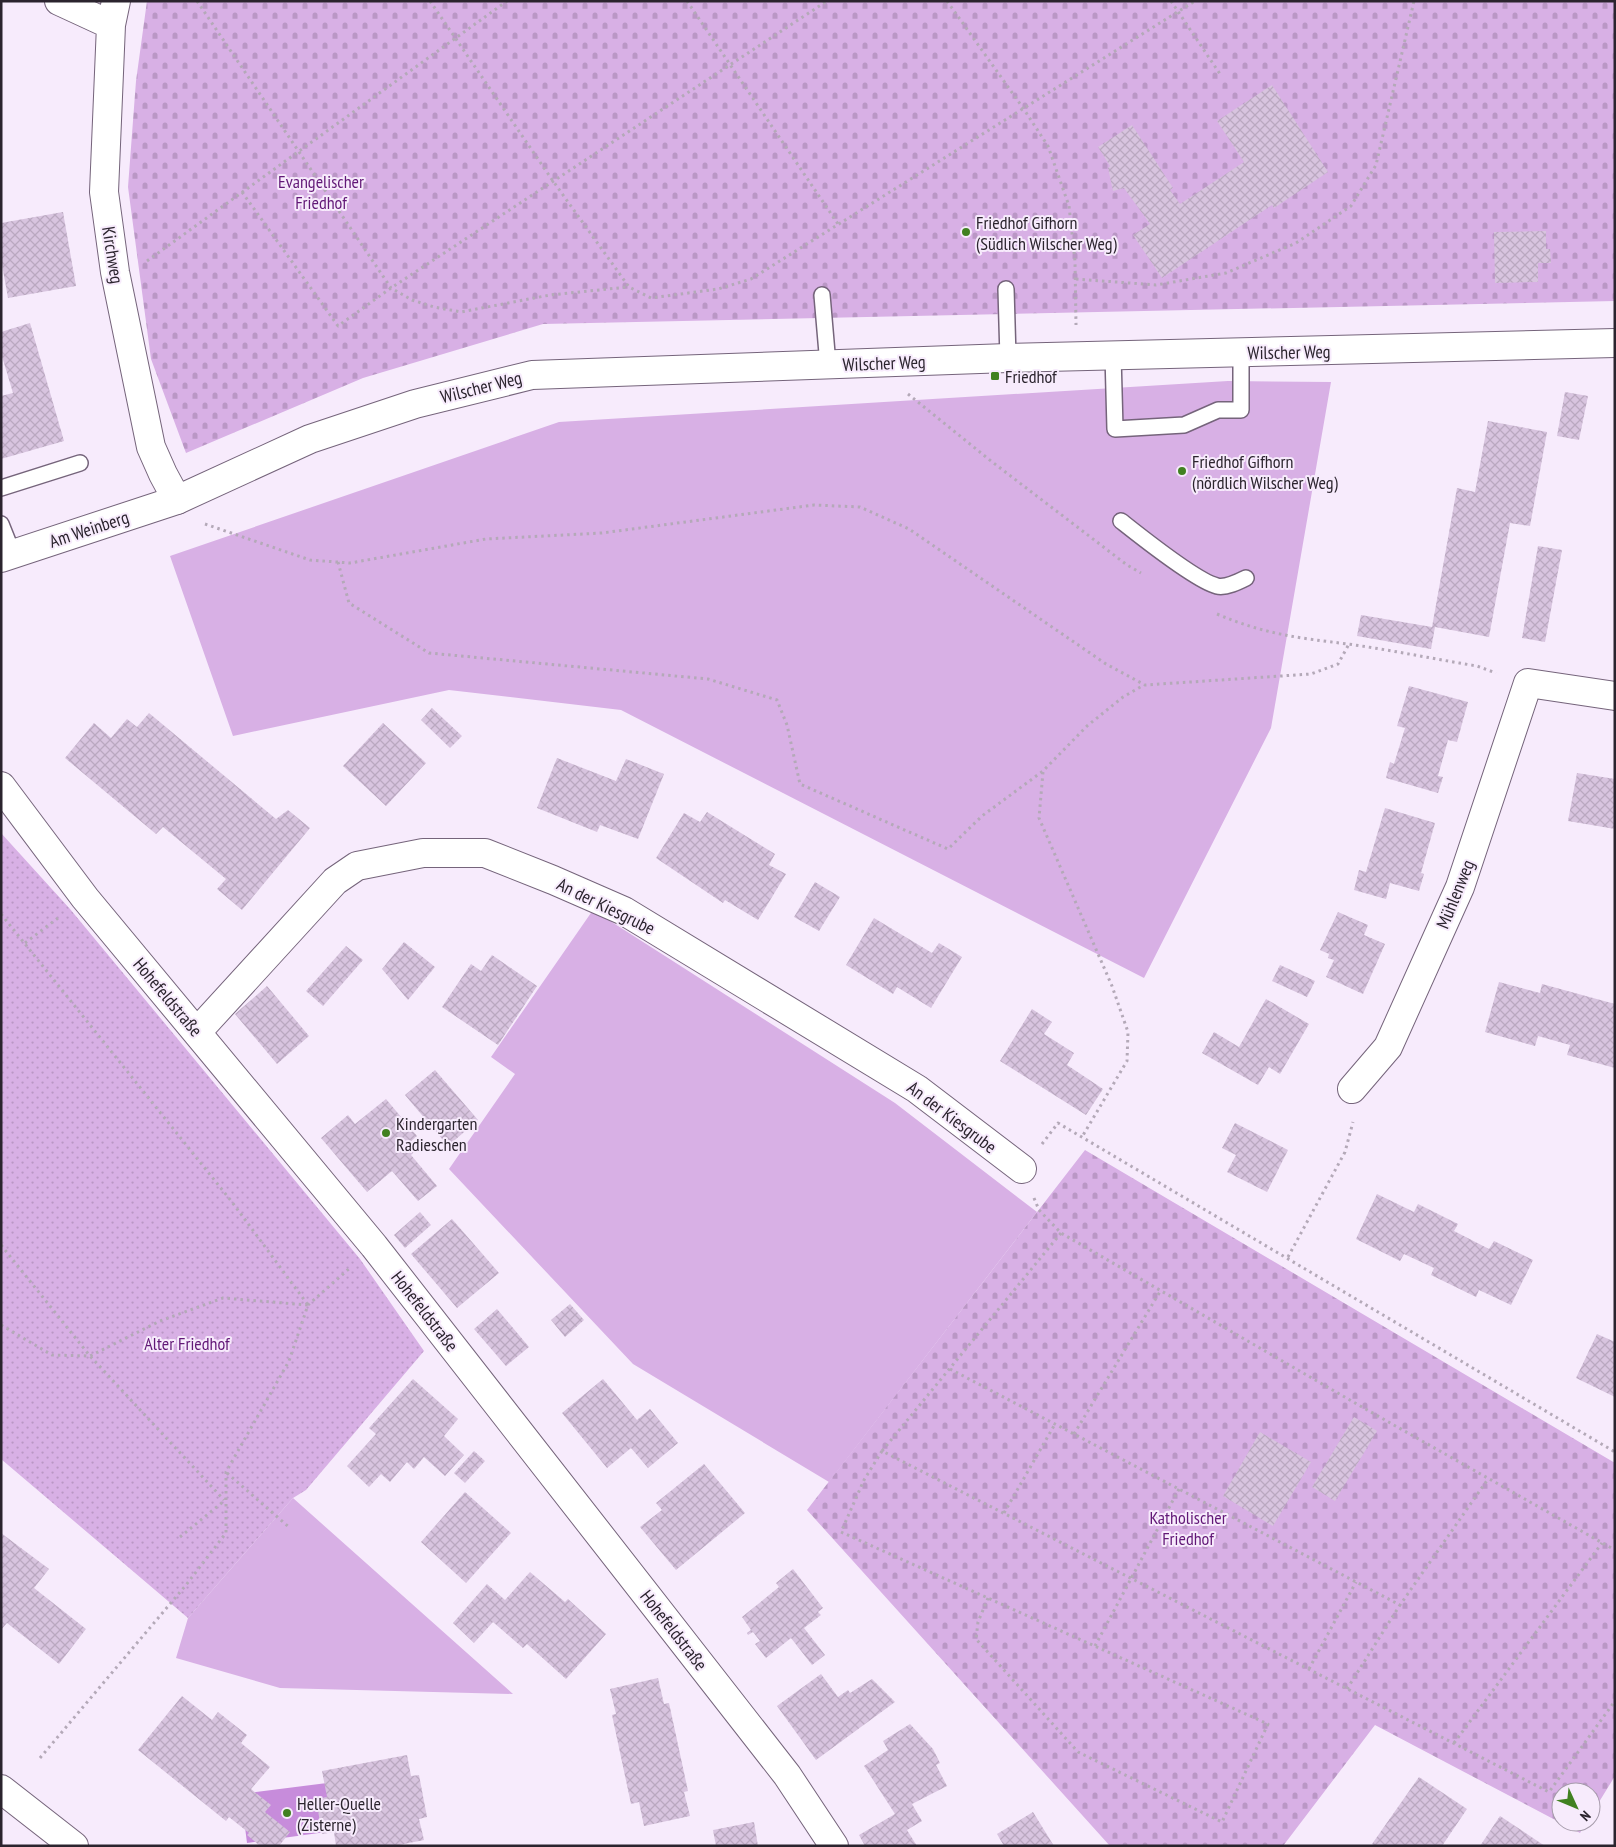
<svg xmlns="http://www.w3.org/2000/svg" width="1616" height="1847" font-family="'PT Sans Narrow',sans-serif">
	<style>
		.green { fill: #d8b0e5 }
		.cemetery { fill: url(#cemetery-stones) }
		.park { fill: url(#park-dots) }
		.water { fill: #c78cdb }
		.building { fill: url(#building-cross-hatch) }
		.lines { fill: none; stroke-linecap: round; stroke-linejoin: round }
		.service-casing { stroke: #75647b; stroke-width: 18 }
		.minor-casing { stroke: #75647b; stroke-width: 30 }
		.tertiary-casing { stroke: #75647b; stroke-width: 30 }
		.path { stroke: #b4a9b8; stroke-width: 3; stroke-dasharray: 2.5 4; stroke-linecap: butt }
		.service { stroke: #fff; stroke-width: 15 }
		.minor { stroke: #fff; stroke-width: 28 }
		.tertiary { stroke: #fff; stroke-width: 28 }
		.poi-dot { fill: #418121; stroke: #f7ebfc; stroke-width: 2 }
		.labels { text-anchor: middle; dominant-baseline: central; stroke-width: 4; stroke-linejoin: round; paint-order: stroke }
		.park-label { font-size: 18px; fill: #621877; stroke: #f7ebfc }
		.poi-label { font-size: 18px; fill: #2b242e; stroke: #f7ebfc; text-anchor: start }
		.street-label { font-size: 18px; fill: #2b242e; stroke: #f7ebfc }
	</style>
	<defs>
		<pattern id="cemetery-stones" width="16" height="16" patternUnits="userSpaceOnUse" patternTransform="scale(1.25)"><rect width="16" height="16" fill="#d8b0e5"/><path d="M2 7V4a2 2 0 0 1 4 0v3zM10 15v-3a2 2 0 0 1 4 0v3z" fill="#ba97c5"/></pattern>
		<pattern id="park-dots" width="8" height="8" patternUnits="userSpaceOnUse" patternTransform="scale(1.25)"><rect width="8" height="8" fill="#d8b0e5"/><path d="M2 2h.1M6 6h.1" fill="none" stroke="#ba97c5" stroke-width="1.8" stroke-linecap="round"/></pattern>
		<pattern id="building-cross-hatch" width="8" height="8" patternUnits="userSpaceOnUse" patternTransform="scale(1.25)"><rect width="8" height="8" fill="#d8c4df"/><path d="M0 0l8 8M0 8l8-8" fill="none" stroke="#baa8c0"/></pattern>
	</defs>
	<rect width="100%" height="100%" fill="#f7ebfc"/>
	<path class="green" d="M1228 381 1331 382 1271 728 1144 978 621 710 449 690 233 736 170 556 559 422Z
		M593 910 895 1103 1037 1212 829 1482 633 1364 449 1169 515 1074 491 1057Z
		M293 1498 513 1694 280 1688 176 1658 188 1618Z"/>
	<path class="cemetery" d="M147 1H1615V301L543 324 363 378 186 453 151 359 128 187 136 81Z
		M1085 1150 1615 1463V1776L1591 1815V1792H1561V1822H1586L1580 1833 1375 1725 1283 1846H1110L807 1510Z"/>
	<path class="park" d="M1 833 70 909 360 1259 424 1351 306 1490 293 1498 188 1618 1 1459Z"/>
	<path class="water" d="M327 1783 333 1831 247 1843 241 1794Z"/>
	<path class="building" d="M1272 85 1328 172 1274 208 1272 205 1162 278 1133 235 1150 224 1124 188 1113 191 1108 168 1110 166 1098 147 1132 125 1173 188 1170 190 1180 204 1244 162 1217 121Z
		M63 212 76 286 8 298 1 259V223Z
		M1546 231V249H1550L1551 263H1538V282L1495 283 1494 232Z
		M30 323 64 441 1 459V396L13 393 1 353V332Z
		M1565 392 1588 396 1579 440 1557 436Z
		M1488 421 1547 432 1530 526 1510 523 1489 637 1435 627 1431 649 1357 636 1361 615 1432 627 1457 488 1475 492Z
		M1538 546 1562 550 1545 642 1522 638Z
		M1409 686 1468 702 1457 742 1448 740 1438 776 1443 777 1438 793 1386 778 1390 762 1394 764 1405 728 1397 726Z
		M432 708 462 736 450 748 421 720Z
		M149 713 276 819 288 810 310 828 242 910 217 889 226 879 163 827 156 834 65 758 94 723 111 738 127 719 137 727Z
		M383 723 426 763 386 806 343 766Z
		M557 758 616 781 626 759 664 774 638 839 600 825 597 832 537 808Z
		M1577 773 1615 779V829L1568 821Z
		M1385 808 1435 823 1421 873 1424 874 1419 891 1390 883 1386 899 1354 890 1359 870 1366 872Z
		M707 812 775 854 769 865 786 874 758 920 725 900 723 903 656 858 684 813 700 822Z
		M815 882 840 897 819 931 794 917Z
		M1338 912 1368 925 1364 935 1385 944 1363 994 1326 977 1334 960 1328 958 1329 954 1320 950Z
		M874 918 932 953 939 943 962 957 931 1008 897 987 893 994 846 965Z
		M404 942 435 967 408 1000 382 969Z
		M346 946 363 960 323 1006 306 991Z
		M492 955 537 986 498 1045 442 1007 471 964 481 971Z
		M1280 965 1315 981 1307 997 1272 981Z
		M1499 982 1540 993 1542 984 1615 1004V1068L1567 1055 1570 1045 1538 1036 1535 1046 1485 1032Z
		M267 986 309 1036 277 1064 235 1014Z
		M1266 999 1309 1024 1280 1074 1269 1067 1258 1085 1202 1053 1214 1032 1239 1047Z
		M1032 1009 1052 1022 1044 1034 1074 1053 1067 1065 1103 1089 1086 1115 1000 1061Z
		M435 1070 478 1120 448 1146 405 1095Z
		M386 1099 417 1136 408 1144 415 1151 411 1155 437 1186 418 1201 392 1171 367 1192 321 1138 348 1115 355 1124Z
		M1235 1123 1288 1150 1267 1192 1227 1172 1236 1155 1222 1148Z
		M1377 1194 1414 1212 1418 1204 1458 1224 1454 1231 1489 1249 1494 1241 1533 1260 1511 1305 1479 1290 1476 1297 1431 1275 1434 1268 1404 1254 1400 1261 1356 1239Z
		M420 1212 431 1225 405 1248 394 1235Z
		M452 1219 499 1273 457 1308 411 1254Z
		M570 1304 584 1320 565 1337 551 1320Z
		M497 1309 529 1347 506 1366 474 1329Z
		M1597 1334 1615 1342V1397L1576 1378Z
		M413 1379 458 1419 444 1436 464 1455 445 1476 424 1457 414 1469 407 1462 390 1482 381 1474 369 1487 347 1466 376 1434 369 1428Z
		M603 1379 637 1420 650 1409 678 1443 648 1468 631 1448 607 1468 562 1413Z
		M1354 1417 1377 1431 1335 1501 1312 1487Z
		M1260 1432 1311 1462 1273 1526 1223 1496Z
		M474 1451 485 1461 465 1483 454 1473Z
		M704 1464 745 1513 676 1570 640 1527 662 1510 656 1503Z
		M465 1492 511 1533 466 1583 421 1542Z
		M1 1533 49 1569 34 1588 86 1629 59 1664 7 1623 1 1630Z
		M793 1569 823 1608 818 1612 821 1615 804 1628 825 1655 812 1665 791 1638 766 1658 755 1644 760 1641 753 1632 748 1635 747 1633 751 1630 742 1617 779 1587 776 1583Z
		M530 1572 565 1602 568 1599 606 1634 566 1679 527 1644 523 1648 493 1622 474 1643 453 1623 487 1584 505 1600Z
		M821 1674 838 1697 848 1690 850 1693 872 1679 895 1702 816 1760 777 1706Z
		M658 1678 664 1704 669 1703 688 1791 684 1792 690 1816 644 1826 639 1802 631 1804 612 1715 616 1714 610 1689Z
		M182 1696 212 1720 218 1712 247 1735 241 1743 270 1767 251 1789 271 1805 265 1812 290 1832 279 1846H260L247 1835 249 1833 229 1817 226 1821 138 1750Z
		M910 1724 933 1749 940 1763 936 1765 947 1786 912 1804 922 1821 907 1830 917 1846H865L859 1835 895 1814 864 1766 888 1750 883 1741Z
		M407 1755 411 1776 419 1775 427 1817 419 1819 424 1840 394 1846H336L334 1832 322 1834 316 1799 327 1797 322 1771Z
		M1419 1777 1467 1809 1442 1846H1374L1372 1844Z
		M1033 1812 1054 1846H1004L997 1834Z
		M1500 1816 1545 1846H1480Z
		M754 1822 758 1846H716L713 1830Z"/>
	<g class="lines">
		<defs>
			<path id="service" d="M1006 289 1008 358
				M822 295 828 365
				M1113 355 1115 429 1184 425 1218 410H1241V353
				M1 488 80 463
				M1121 521C1140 536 1196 581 1217 586 1226 588 1238 582 1246 578
				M1 524 13 554"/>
			<path id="minor" d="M59 1 111 25
				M116 1 111 25 104 192 115 272 151 447 163 474 177 500
				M1 786 85 898 374 1246 787 1775 834 1846
				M197 1032 335 881 357 866 423 853H485L553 880 624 911 917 1089 1022 1169
				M1352 1089 1388 1047 1460 887 1528 683 1615 696"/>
			<path id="tertiary" d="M1 558 177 500 310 439 415 404 532 375 1008 358 1615 343
				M1 1789 74 1846"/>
		</defs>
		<use href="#service" class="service-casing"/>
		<use href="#minor" class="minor-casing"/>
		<use href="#tertiary" class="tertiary-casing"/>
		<path class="path" d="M197 1 391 288 412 300 434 307 461 312 550 295 628 287
			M430 1 553 181 629 287 651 298 718 289 751 279 1195 1
			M687 1 838 224
			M947 1 1023 108 1048 146 1069 206 1075 261 1076 325
			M1171 1 1220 74
			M242 192 338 326 391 288 827 1
			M147 261 507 1
			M1076 279 1156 285 1226 273 1296 243 1351 206 1376 165 1414 1
			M908 394 991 461 1127 565 1141 573
			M205 524 310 560 350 563 486 539 602 533 814 505 860 507 909 529 1106 664 1145 685 1311 674 1338 664 1349 644
			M338 562 349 603 429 653 708 679 777 700 787 725 800 784 948 849 982 816 1043 771 1087 726 1123 697 1144 685
			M1217 614C1264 634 1298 638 1348 644 1391 650 1434 659 1477 666L1496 673
			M1043 772 1039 818 1112 986 1128 1032 1127 1061 1082 1137
			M1 914 232 1202 308 1305
			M25 943 58 918
			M1042 1144 1058 1123 1615 1452
			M1034 1198 1039 1210 1061 1233 1362 1407 1615 1550
			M1061 1233 882 1451 1549 1792 1615 1701
			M1 1245 90 1356 224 1500
			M1288 1257 1345 1152 1353 1122
			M1 1325 52 1355 90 1356 160 1321 223 1298 308 1305
			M950 1369 1400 1605 1488 1479
			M1074 1434 1161 1290
			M882 1451 864 1480 841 1532 1268 1724 1222 1822 1078 1752 976 1639 978 1622 988 1598
			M227 1473 290 1528
			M1004 1513 1055 1424
			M180 1537 224 1501
			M1095 1646 1179 1489
			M1309 1669 1356 1582
			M1347 1689 1400 1605
			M1454 1743 1602 1543
			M40 1758 186 1585 226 1533V1472L289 1361 308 1305 351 1267"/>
		<use href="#service" class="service"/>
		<use href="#minor" class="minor"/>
		<use href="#tertiary" class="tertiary"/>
	</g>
	<g class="poi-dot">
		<circle cx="966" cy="232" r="5"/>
		<rect x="990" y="371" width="10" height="10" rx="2.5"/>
		<circle cx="1182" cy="471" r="5"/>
		<circle cx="386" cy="1133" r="5"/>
		<circle cx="287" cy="1813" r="5"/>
	</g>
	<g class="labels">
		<g class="park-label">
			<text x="321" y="181">Evangelischer<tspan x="321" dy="21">Friedhof</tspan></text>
			<text x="187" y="1343">Alter Friedhof</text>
			<text x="1188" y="1517">Katholischer<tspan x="1188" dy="21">Friedhof</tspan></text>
		</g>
		<g class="poi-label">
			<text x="976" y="222">Friedhof Gifhorn<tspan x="976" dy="21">(Südlich Wilscher Weg)</tspan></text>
			<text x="1005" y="376">Friedhof</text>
			<text x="1192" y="461">Friedhof Gifhorn<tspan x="1192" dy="21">(nördlich Wilscher Weg)</tspan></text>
			<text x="396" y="1123">Kindergarten<tspan x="396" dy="21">Radieschen</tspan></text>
			<text x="297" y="1803">Heller-Quelle<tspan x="297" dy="21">(Zisterne)</tspan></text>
		</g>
		<g class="street-label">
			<text transform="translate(113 255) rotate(81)">Kirchweg</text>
			<text transform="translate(1289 352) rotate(-1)">Wilscher Weg</text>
			<text transform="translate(884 363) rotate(-2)">Wilscher Weg</text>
			<text transform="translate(481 387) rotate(-14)">Wilscher Weg</text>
			<text transform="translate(89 529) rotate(-18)">Am Weinberg</text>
			<text transform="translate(1455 894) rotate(-68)">Mühlenweg</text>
			<text transform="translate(606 906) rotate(26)">An der Kiesgrube</text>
			<text transform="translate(168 997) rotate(50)">Hohefeldstraße</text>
			<text transform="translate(952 1117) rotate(37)">An der Kiesgrube</text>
			<text transform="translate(425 1311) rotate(52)">Hohefeldstraße</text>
			<text transform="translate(674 1630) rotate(52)">Hohefeldstraße</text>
		</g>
	</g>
	<rect width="1616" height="1847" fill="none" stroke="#2b242e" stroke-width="5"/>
	<g transform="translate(1576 1807) rotate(134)"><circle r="24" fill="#f7ebfc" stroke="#a59baa"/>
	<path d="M0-4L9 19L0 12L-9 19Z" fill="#418121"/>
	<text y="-8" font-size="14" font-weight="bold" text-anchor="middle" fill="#2b242e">N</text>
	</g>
</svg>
